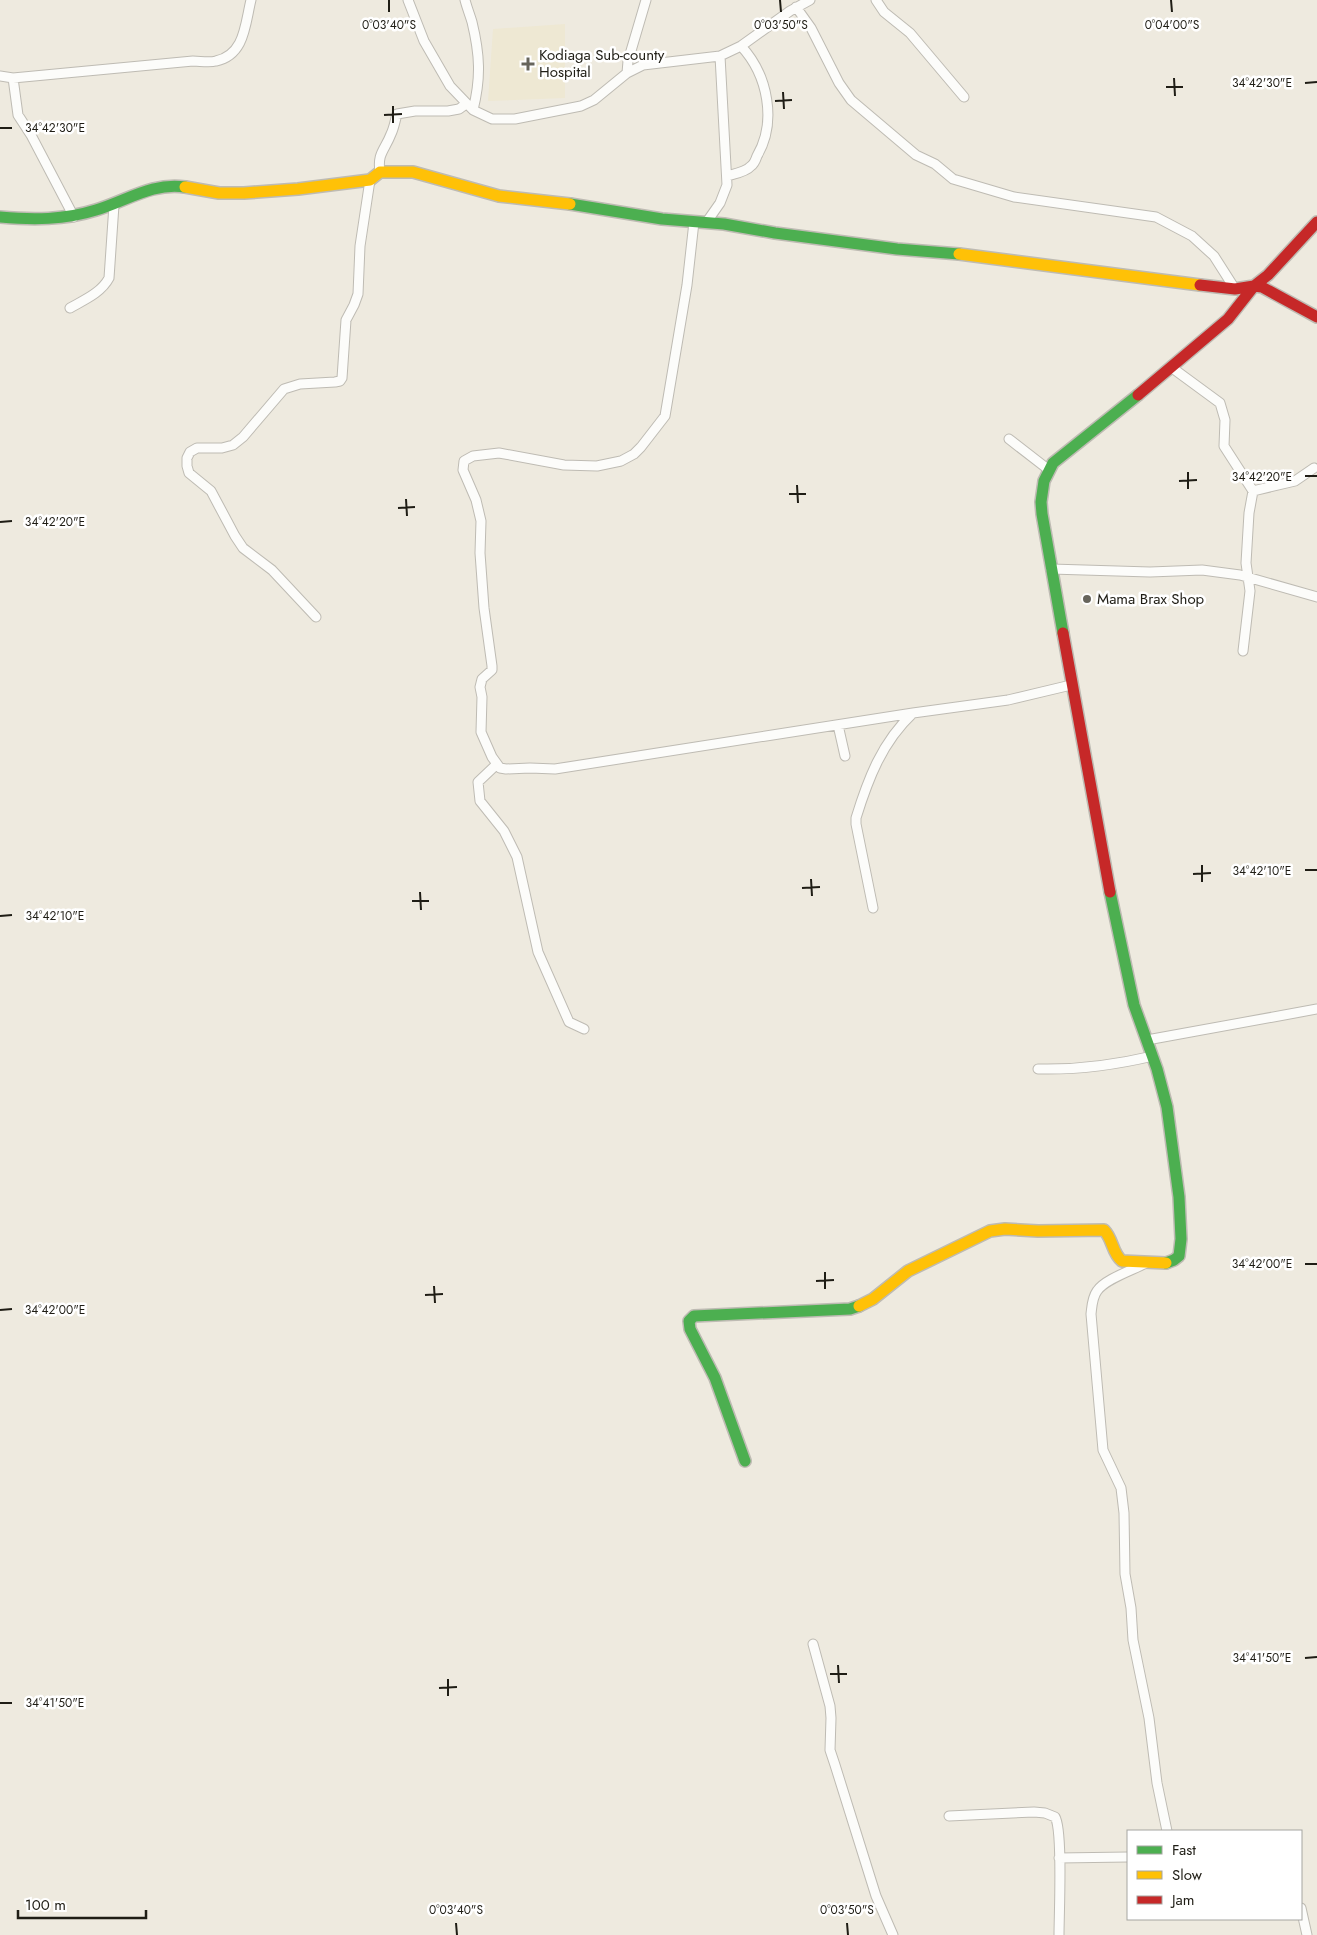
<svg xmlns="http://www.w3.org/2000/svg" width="1317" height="1935" font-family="Jost,sans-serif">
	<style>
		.built { fill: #eee8d3 }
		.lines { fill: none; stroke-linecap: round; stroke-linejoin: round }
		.street-casing { stroke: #bebbb3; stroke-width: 11 }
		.fast-casing { stroke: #bebbb3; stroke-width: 14 }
		.slow-casing { stroke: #bebbb3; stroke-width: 14 }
		.jam-casing { stroke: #bebbb3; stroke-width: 14 }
		.street { stroke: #fcfcfa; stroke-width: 9 }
		.fast { stroke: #4caf50; stroke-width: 11 }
		.slow { stroke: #ffc107; stroke-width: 11 }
		.jam { stroke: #c62828; stroke-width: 11 }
		.ticks { fill: none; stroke: #1f1d15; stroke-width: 2 }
		.poi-dot { fill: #67655c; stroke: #fff; stroke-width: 2 }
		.labels { text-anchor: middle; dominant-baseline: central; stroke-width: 5; stroke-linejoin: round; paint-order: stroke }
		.poi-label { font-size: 15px; fill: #1f1d15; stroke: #fff; text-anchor: start }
		.ticks-label { font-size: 12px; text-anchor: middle; fill: #1f1d15; stroke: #fff; stroke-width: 5; stroke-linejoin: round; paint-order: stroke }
	</style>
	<rect width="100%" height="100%" fill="#eeeadf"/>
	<path class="built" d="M565 24V98L488 101 493 29Z"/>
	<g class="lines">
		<defs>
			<path id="street" d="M408 0 424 41 450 86 473 110 492 119H515L581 106 594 100 627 73 643 65 720 56 741 46 790 11 810 0
				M465 0C467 8 470 15 472 22 480 55 481 78 473 110
				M876 0 884 12 910 33 964 97
				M796 7 811 28 839 83 851 100 916 155 935 164 953 179 1014 197 1156 217 1192 236 1214 256 1235 289
				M627 73 628 61 646 0
				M0 76 13 78 193 61C200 61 209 63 216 61 245 55 245 24 251 0
				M13 78 18 115 31 135 74 217
				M380 172C377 153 385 150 391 134 394 128 395 121 397 114L415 111H448L459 109 466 104
				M727 176C734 174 746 172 751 166 754 164 756 159 757 156 777 122 768 75 741 46
				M694 222 687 285 665 416 641 447 634 454 621 461 597 466 564 465 499 453 473 456 464 461 463 470 476 500 481 521 480 553 484 608 492 666V670L482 679 480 687 482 697 481 732 492 757 500 768 506 769 530 768 555 769 913 713 1008 700 1071 685
				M706 223 720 203 727 185 720 56
				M70 308C84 300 101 293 109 278L114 205
				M1171 367 1220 403 1225 420 1224 446 1253 491 1249 513 1246 563 1250 591 1243 651
				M1009 439 1049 470
				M1253 491 1295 481 1314 468
				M1051 569 1150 572 1202 570 1240 575 1317 597
				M316 617 272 570 243 548 235 536 211 491 189 473 187 466V458L190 452 197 448H222L233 445 243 437 284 389 300 384 335 382 340 381 342 378 346 320 354 305 358 294 360 246 370 180
				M838 725 845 756
				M497 764 478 782 480 801 504 831 517 857 538 952 569 1022 584 1029
				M873 908 856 824V818C868 779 882 742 913 713
				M1147 1040 1317 1009
				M1038 1069C1077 1070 1115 1065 1153 1056
				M1146 1263C1133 1270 1105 1279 1097 1291 1092 1298 1092 1306 1091 1314L1103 1450 1121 1488 1124 1513 1125 1574 1131 1608 1133 1640 1149 1718 1157 1783 1167 1831
				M813 1644 830 1706 831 1718 830 1750 835 1765 876 1896 893 1935
				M949 1816 1034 1812 1045 1813 1055 1817C1063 1830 1059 1914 1059 1935
				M1059 1858 1128 1857
				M1301 1908 1307 1935"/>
			<path id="fast" d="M570 204 662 219 724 224 775 233 897 249 959 254
				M0 217C33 220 64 220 96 210 126 201 153 182 185 187
				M1063 633 1042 514 1041 502 1044 481 1053 463 1138 395
				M1110 892 1134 1005 1157 1069 1167 1107 1179 1197 1181 1239 1179 1256 1174 1260 1166 1263
				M745 1461 715 1378 690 1329 689 1321 694 1316 850 1309 859 1306"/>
			<path id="slow" d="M185 187 219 193H244L298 189 370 180 380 172H413L499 196 570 204
				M959 254 1200 285
				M859 1306 873 1299 908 1271 990 1231 1005 1229 1038 1231 1104 1230C1113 1239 1112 1253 1122 1261L1166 1263"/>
			<path id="jam" d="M1200 285 1235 289 1254 286 1262 287 1317 317
				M1138 395 1228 319 1254 286 1268 275 1317 222
				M1063 633 1110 892"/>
		</defs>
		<use href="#street" class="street-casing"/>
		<use href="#fast" class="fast-casing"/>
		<use href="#slow" class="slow-casing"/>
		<use href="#jam" class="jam-casing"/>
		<use href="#street" class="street"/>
		<use href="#fast" class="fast"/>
		<use href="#slow" class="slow"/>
		<use href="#jam" class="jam"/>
	</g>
	<path class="ticks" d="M389 0V12M780 0 781 12M1171 0 1172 12M1174 78 1175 96M1305 83 1317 82M1166 87H1183M783 92 784 109M775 101 792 100M393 106V123M384 115 402 114M0 128H12M1188 472V489M1305 476H1317M1179 481 1197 480M797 485 798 503M789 494H806M406 499 407 516M398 508 415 507M0 522 12 521M1202 865V882M1305 870H1317M1193 874 1211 873M811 879 812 896M802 888 820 887M420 892 421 910M412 901H429M0 916 12 915M1305 1264H1317M825 1272V1289M816 1281 834 1280M434 1286 435 1303M425 1295 443 1294M0 1310 12 1309M1305 1658 1317 1657M838 1665 839 1683M830 1674H847M448 1679V1696M439 1688 457 1687M0 1703H12M456 1923 457 1935M847 1923 848 1935"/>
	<g class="poi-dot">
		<path d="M525.5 56.5h5v5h5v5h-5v5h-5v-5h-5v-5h5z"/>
		<circle cx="1087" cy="599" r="5"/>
	</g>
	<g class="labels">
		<g class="poi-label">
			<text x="539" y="55">Kodiaga Sub-county<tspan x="539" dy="17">Hospital</tspan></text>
			<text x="1097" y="599">Mama Brax Shop</text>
		</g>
	</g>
	<g class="ticks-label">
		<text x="389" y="29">0°03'40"S</text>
		<text x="781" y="29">0°03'50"S</text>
		<text x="1172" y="29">0°04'00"S</text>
		<text x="1262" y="87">34°42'30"E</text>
		<text x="55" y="132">34°42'30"E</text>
		<text x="1262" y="481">34°42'20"E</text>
		<text x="55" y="526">34°42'20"E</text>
		<text x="1262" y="875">34°42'10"E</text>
		<text x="55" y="920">34°42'10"E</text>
		<text x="1262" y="1268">34°42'00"E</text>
		<text x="55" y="1314">34°42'00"E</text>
		<text x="1262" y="1662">34°41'50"E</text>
		<text x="55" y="1707">34°41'50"E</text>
		<text x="456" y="1914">0°03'40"S</text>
		<text x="847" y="1914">0°03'50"S</text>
	</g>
	<rect x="1127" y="1830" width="175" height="90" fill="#ffffff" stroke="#a5a5a1"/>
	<rect x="1137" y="1846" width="25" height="8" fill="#4caf50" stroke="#a5a5a1"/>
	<text x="1172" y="1855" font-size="15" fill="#1f1d15">Fast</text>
	<rect x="1137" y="1871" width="25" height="8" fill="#ffc107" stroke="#a5a5a1"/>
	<text x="1172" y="1880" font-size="15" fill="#1f1d15">Slow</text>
	<rect x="1137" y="1896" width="25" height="8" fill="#c62828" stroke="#a5a5a1"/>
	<text x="1172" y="1905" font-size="15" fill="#1f1d15">Jam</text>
	<path d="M18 1910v8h128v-8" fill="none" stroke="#1f1d15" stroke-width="2.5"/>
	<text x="25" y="1910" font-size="15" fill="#1f1d15" stroke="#ffffff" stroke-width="4" paint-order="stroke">100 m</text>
</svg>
